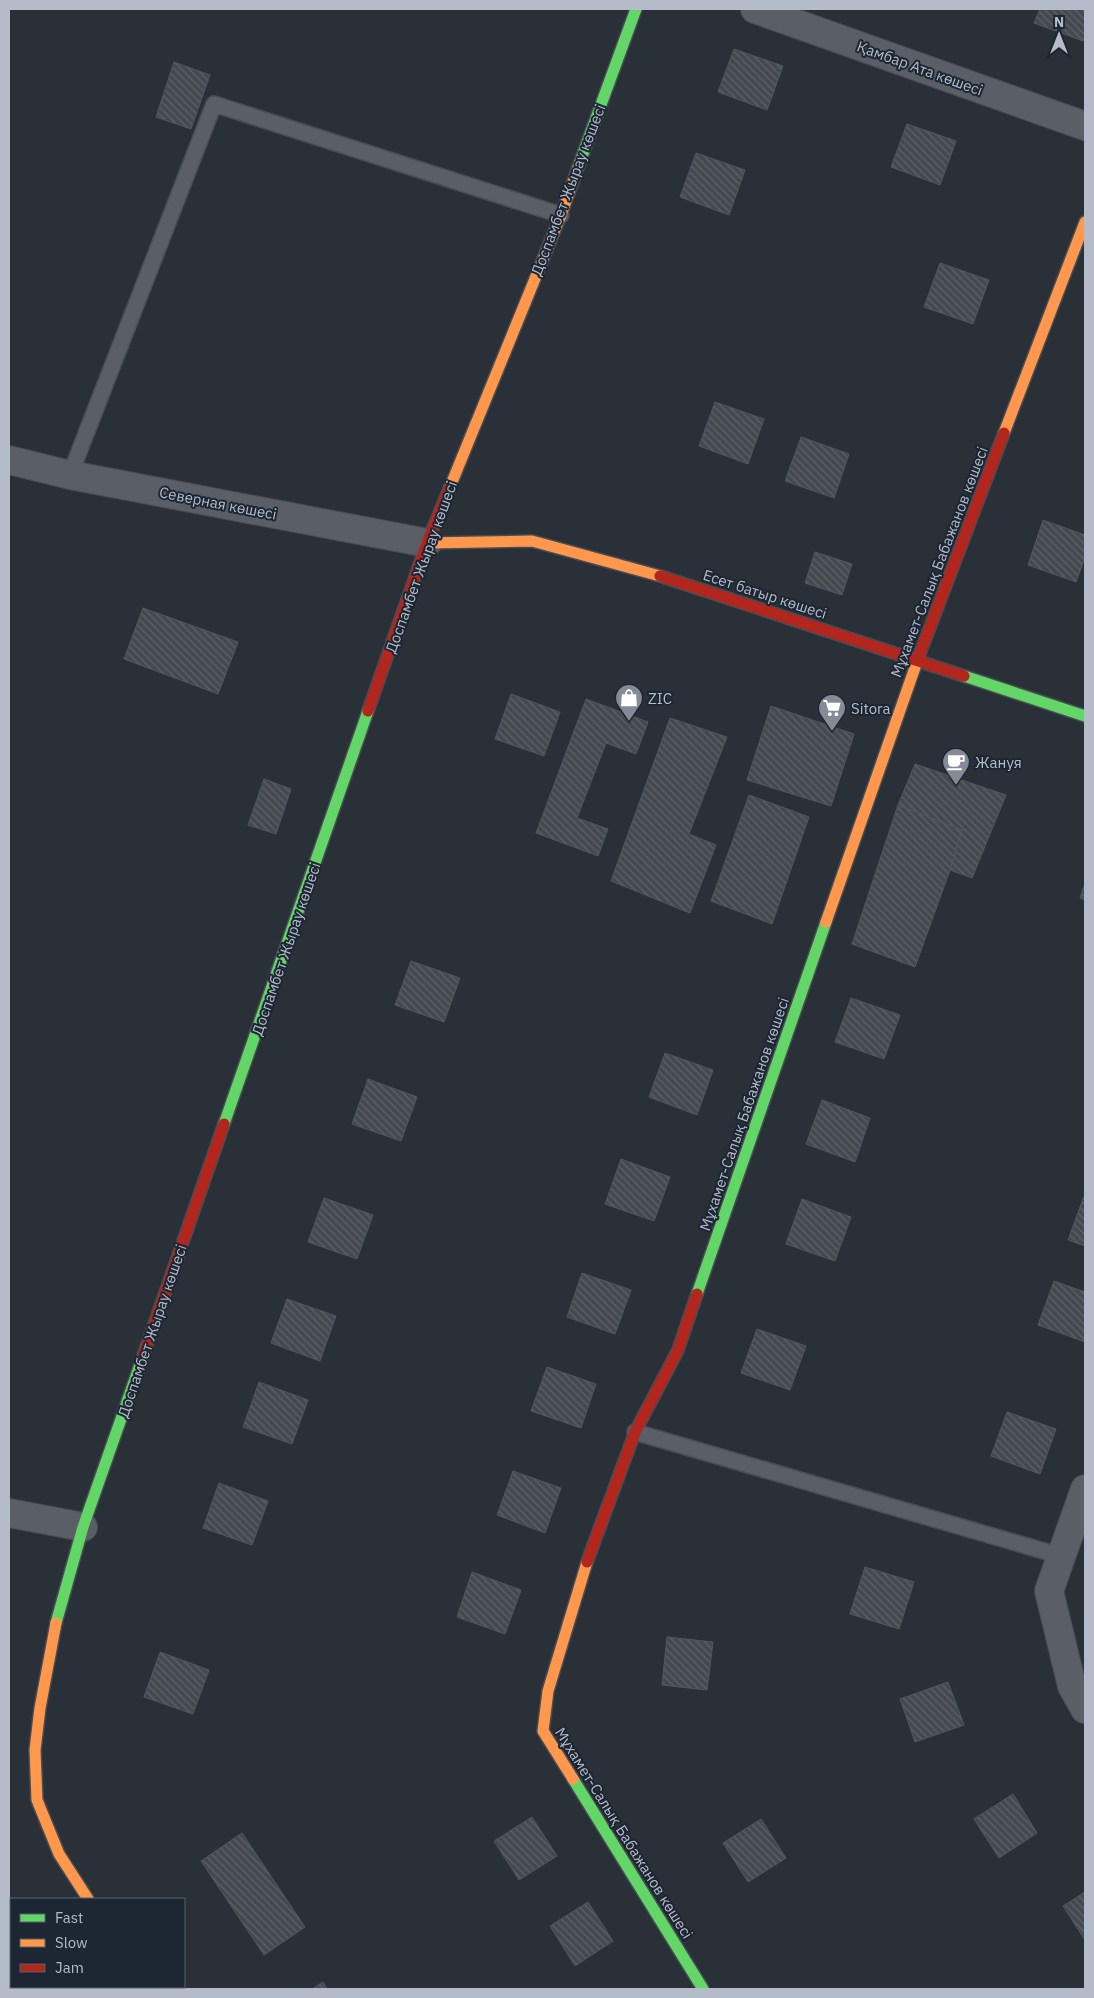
<svg xmlns="http://www.w3.org/2000/svg" width="1094" height="1998" font-family="'IBM Plex Sans',sans-serif">
	<style>
		.building { fill: url(#building-back-hatch); stroke: #52575f }
		.lines { fill: none; stroke-linecap: round; stroke-linejoin: round }
		.lane-casing { stroke: #484c53; stroke-width: 18 }
		.street-casing { stroke: #484c53; stroke-width: 30 }
		.fast-casing { stroke: #484c53; stroke-width: 14 }
		.slow-casing { stroke: #484c53; stroke-width: 14 }
		.jam-casing { stroke: #484c53; stroke-width: 14 }
		.lane { stroke: #5a5e66; stroke-width: 15 }
		.street { stroke: #5a5e66; stroke-width: 28 }
		.fast { stroke: #63d668; stroke-width: 11 }
		.slow { stroke: #ff974d; stroke-width: 11 }
		.jam { stroke: #b3261e; stroke-width: 11 }
		.labels { text-anchor: middle; dominant-baseline: central; stroke-width: 4; stroke-linejoin: round; paint-order: stroke }
		.street-label { font-size: 15px; fill: #b4bcc9; stroke: #1d2633 }
		.poi-label { font-size: 15px; fill: #b4bcc9; stroke: #1d2633; text-anchor: start }
	</style>
	<defs>
		<pattern id="building-back-hatch" width="6" height="6" patternUnits="userSpaceOnUse" patternTransform="scale(1.25)"><rect width="6" height="6" fill="#444950"/><path d="M-1 5l2 2M0 0l6 6M5-1l2 2" fill="none" stroke="#5d6168"/></pattern>
	</defs>
	<rect width="100%" height="100%" fill="#2a3038"/>
	<path class="building" d="M1040 9H1085V35L1083 41 1034 23Z
		M734 49 783 66 767 110 718 92Z
		M174 62 210 75 191 129 156 117Z
		M907 124 956 141 940 185 891 167Z
		M696 153 745 170 729 215 680 197Z
		M940 263 989 280 973 324 924 307Z
		M715 402 764 419 748 464 699 446Z
		M801 437 849 454 834 498 785 481Z
		M1043 520 1085 535V557L1076 582 1028 565Z
		M815 552 852 564 842 595 805 583Z
		M143 608 238 642 218 694 124 659Z
		M511 694 560 712 544 756 495 739Z
		M586 699 648 722 636 754 606 743 577 818 608 829 598 856 536 833Z
		M771 706 854 734 831 806 747 780Z
		M670 718 727 737 689 834 716 845 690 913 611 881Z
		M915 764 1006 795 972 878 950 870 962 830 898 805Z
		M264 779 291 789 276 834 248 825Z
		M749 795 809 817 772 924 711 901Z
		M898 805 962 830 950 870 915 967 852 944Z
		M1085 883V900L1080 898Z
		M411 961 460 978 444 1022 395 1005Z
		M851 998 900 1015 884 1059 835 1042Z
		M665 1053 713 1070 697 1115 649 1097Z
		M368 1079 417 1097 401 1141 352 1124Z
		M822 1100 870 1118 855 1162 806 1144Z
		M621 1159 670 1177 654 1221 605 1204Z
		M1084 1196 1085 1197V1246L1068 1240Z
		M324 1198 373 1215 357 1259 308 1242Z
		M802 1199 851 1217 835 1261 786 1244Z
		M582 1273 631 1290 615 1334 567 1317Z
		M1054 1281 1085 1292V1342L1038 1325Z
		M287 1299 336 1316 320 1361 271 1343Z
		M757 1329 806 1346 790 1390 741 1373Z
		M547 1367 596 1384 581 1428 531 1411Z
		M259 1382 308 1400 292 1444 243 1427Z
		M1007 1412 1056 1429 1040 1474 991 1456Z
		M513 1471 561 1488 545 1533 497 1515Z
		M219 1483 268 1501 252 1545 203 1528Z
		M865 1567 914 1582 899 1629 850 1614Z
		M472 1572 521 1590 505 1634 457 1617Z
		M667 1637 713 1642 707 1690 662 1685Z
		M160 1652 209 1670 193 1714 144 1697Z
		M948 1682 964 1725 915 1742 900 1699Z
		M1013 1794 1037 1833 999 1858 974 1819Z
		M532 1817 557 1856 519 1880 494 1841Z
		M761 1819 786 1858 748 1882 723 1843Z
		M242 1833 305 1927 264 1955 201 1861Z
		M1085 1892V1940L1063 1906Z
		M588 1902 613 1941 575 1966 550 1926Z
		M323 1982 327 1989H312Z"/>
	<g class="lines">
		<defs>
			<path id="lane" d="M70 475 214 104 561 215
				M635 1432 1061 1556"/>
			<path id="street" d="M755 9 1085 126
				M9 460 70 475 427 543
				M1085 1489 1049 1591 1072 1686 1085 1709
				M9 1513 83 1527
				M143 1987 145 1989"/>
			<path id="fast" d="M580 162 636 9
				M964 676 1085 716
				M224 1124 368 711
				M697 1294 826 922
				M56 1623 83 1527 141 1362
				M573 1779 703 1989"/>
			<path id="slow" d="M1004 433 1085 222
				M450 487 561 215 580 162
				M427 543 532 541 660 576
				M826 922 919 656
				M56 1623 40 1708 35 1750 37 1800 59 1854 88 1899
				M573 1779 543 1731 548 1691 587 1562"/>
			<path id="jam" d="M660 576 964 676
				M919 656 1004 433
				M368 711 427 543 450 487
				M141 1362 224 1124
				M587 1562 635 1432 678 1350 697 1294"/>
		</defs>
		<use href="#lane" class="lane-casing"/>
		<use href="#street" class="street-casing"/>
		<use href="#fast" class="fast-casing"/>
		<use href="#slow" class="slow-casing"/>
		<use href="#jam" class="jam-casing"/>
		<use href="#lane" class="lane"/>
		<use href="#street" class="street"/>
		<use href="#fast" class="fast"/>
		<use href="#slow" class="slow"/>
		<use href="#jam" class="jam"/>
	</g>
	<defs>
		<symbol id="shop-pin" viewBox="-11 -11 22 30"><path d="M0 17L-7.5 6A9.5 9.5 0 1 1 7.5 6Z" fill="#848b96" stroke="#1d2633"/><path d="M-5-2.5h2.3a2.7 3.5 0 0 1 5.4 0H5L5.5 6h-11ZM-1.5-2.5h3a1.5 2.3 0 0 0-3 0Z" fill="#fff"/></symbol>
		<symbol id="supermarket-pin" viewBox="-11 -11 22 30"><path d="M0 17L-7.5 6A9.5 9.5 0 1 1 7.5 6Z" fill="#848b96" stroke="#1d2633"/><path d="M-6-5.5h2.5l.6 2H6L4.5 2H-2.5L-4.4-4H-6ZM-1.5 3.2a1.3 1.3 0 1 0 .1 0ZM3 3.2a1.3 1.3 0 1 0 .1 0Z" fill="#fff"/></symbol>
		<symbol id="cafe-pin" viewBox="-11 -11 22 30"><path d="M0 17L-7.5 6A9.5 9.5 0 1 1 7.5 6Z" fill="#848b96" stroke="#1d2633"/><path d="M-5.5-4.5H6V0H3Q3 3.5 0 3.5H-2.5Q-5.5 3.5-5.5 0ZM3-3.2v2h1.7v-2ZM-6 4.5H4V6H-6Z" fill="#fff"/></symbol>
	</defs>
	<g fill-rule="evenodd">
		<use href="#shop-pin" x="613" y="682" width="32" height="43"/>
		<use href="#supermarket-pin" x="816" y="692" width="32" height="43"/>
		<use href="#cafe-pin" x="940" y="746" width="32" height="43"/>
	</g>
	<g class="labels">
		<g class="street-label">
			<text transform="translate(920 68) rotate(20)">Қамбар Ата көшесі</text>
			<text transform="translate(568 190) rotate(-69)">Доспамбет Жырау көшесі</text>
			<text transform="translate(218 503) rotate(11)">Северная көшесі</text>
			<text transform="translate(939 562) rotate(-69)">Мұхамет-Салық Бабажанов көшесі</text>
			<text transform="translate(421 567) rotate(-70)">Доспамбет Жырау көшесі</text>
			<text transform="translate(765 594) rotate(18)">Есет батыр көшесі</text>
			<text transform="translate(286 949) rotate(-71)">Доспамбет Жырау көшесі</text>
			<text transform="translate(744 1114) rotate(-71)">Мұхамет-Салық Бабажанов көшесі</text>
			<text transform="translate(152 1331) rotate(-71)">Доспамбет Жырау көшесі</text>
			<text transform="translate(624 1833) rotate(58)">Мұхамет-Салық Бабажанов көшесі</text>
		</g>
		<g class="poi-label">
			<text x="648" y="698">ZIC</text>
			<text x="851" y="708">Sitora</text>
			<text x="975" y="762">Жануя</text>
		</g>
	</g>
	<rect width="1094" height="1998" fill="none" stroke="#b4bcc9" stroke-width="20"/>
	<rect x="10" y="1898" width="175" height="90" fill="#1d2633" stroke="#59626f"/>
	<rect x="20" y="1914" width="25" height="8" fill="#63d668" stroke="#59626f"/>
	<text x="55" y="1923" font-size="15" fill="#b4bcc9">Fast</text>
	<rect x="20" y="1939" width="25" height="8" fill="#ff974d" stroke="#59626f"/>
	<text x="55" y="1948" font-size="15" fill="#b4bcc9">Slow</text>
	<rect x="20" y="1964" width="25" height="8" fill="#b3261e" stroke="#59626f"/>
	<text x="55" y="1973" font-size="15" fill="#b4bcc9">Jam</text>
	<g transform="translate(1059 35)" stroke="#1d2633" stroke-width="4" paint-order="stroke">
	<path d="M0-4L9 19L0 12L-9 19Z" fill="#b4bcc9"/>
	<text y="-8" font-size="14" font-weight="bold" text-anchor="middle" fill="#b4bcc9">N</text>
	</g>
</svg>
